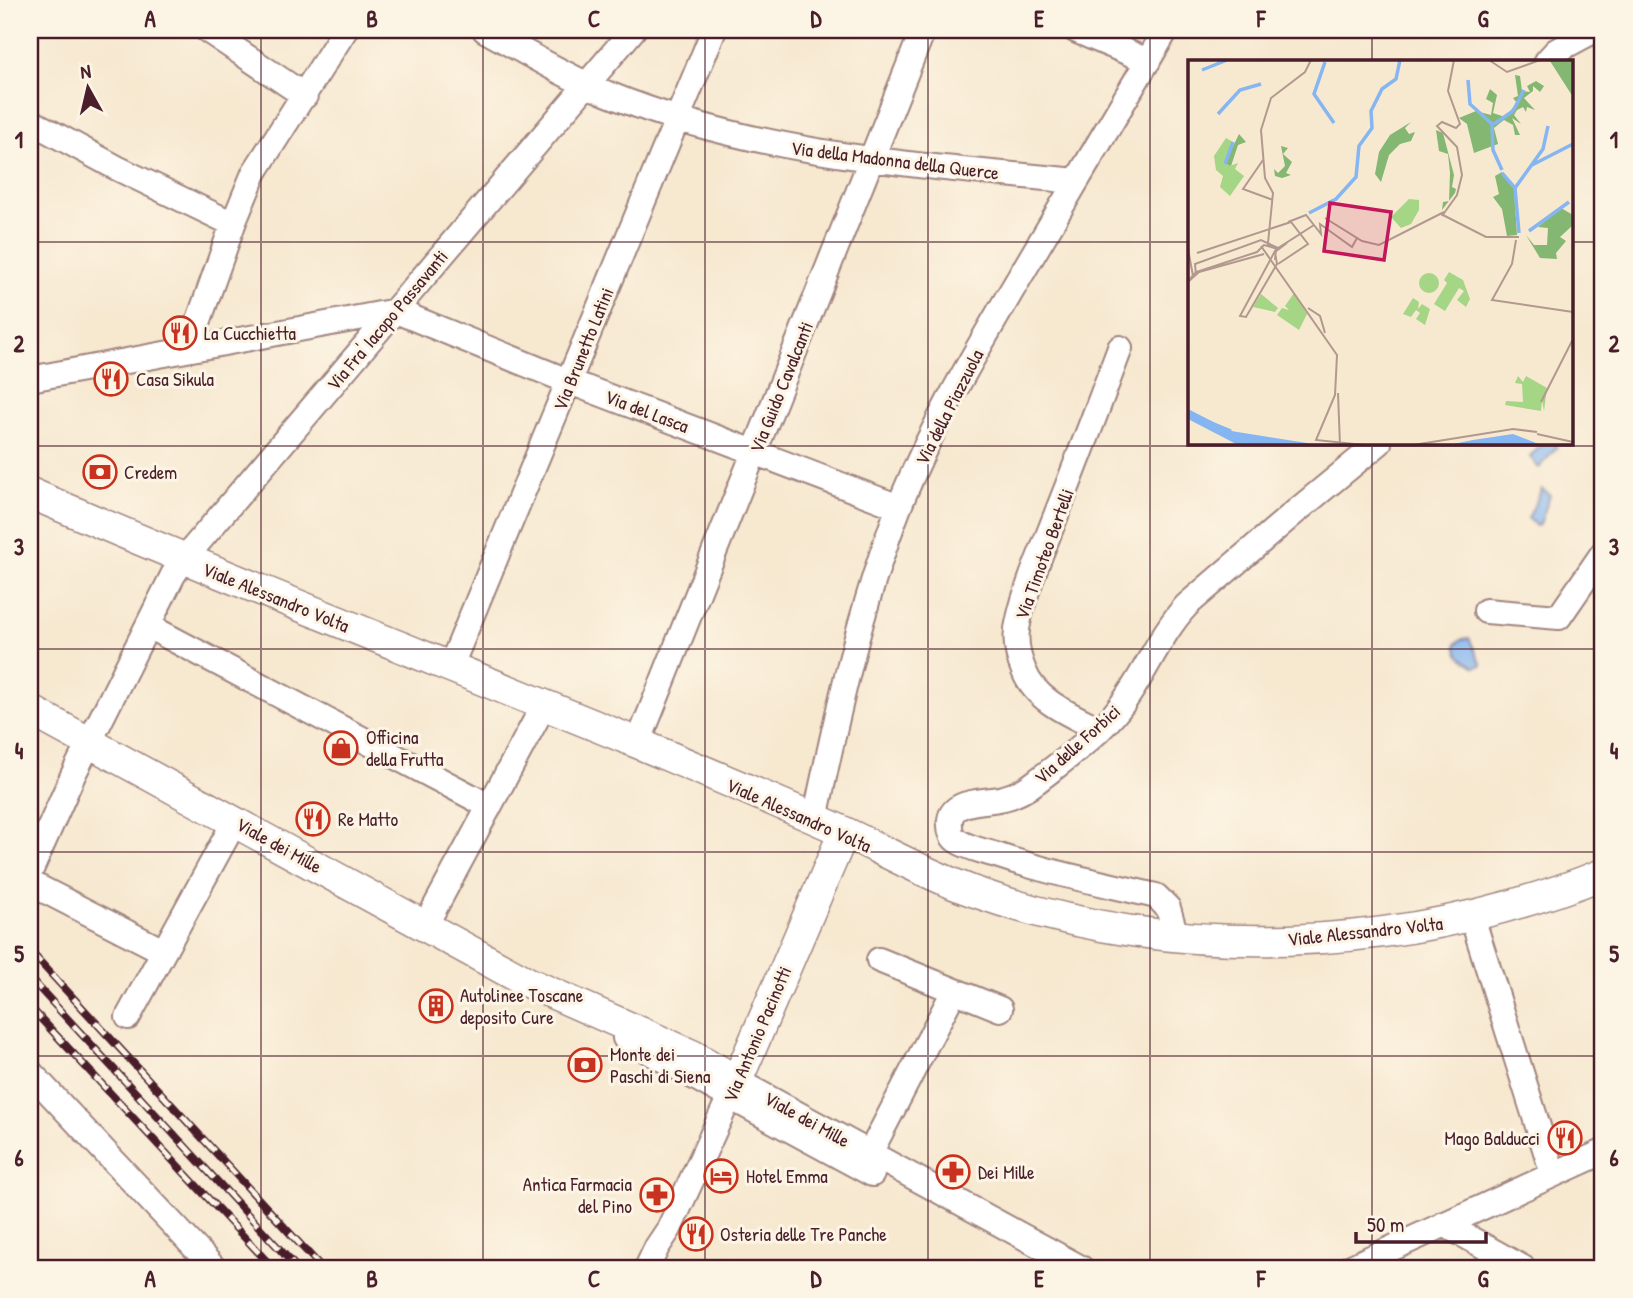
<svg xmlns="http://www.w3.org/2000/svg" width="1633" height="1298" font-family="'Patrick Hand',sans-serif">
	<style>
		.water { fill: #85b6f1; stroke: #686a8e; stroke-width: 2 }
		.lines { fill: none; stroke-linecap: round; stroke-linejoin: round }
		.minor-casing { stroke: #a0847e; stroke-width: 28 }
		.major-casing { stroke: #a0847e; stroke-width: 33 }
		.minor { stroke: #fff; stroke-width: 24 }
		.major { stroke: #fff; stroke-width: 30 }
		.rail-casing { stroke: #4a1f2b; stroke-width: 8 }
		.rail { stroke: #fcf5e5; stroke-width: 5; stroke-dasharray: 16; stroke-linecap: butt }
		.grid { fill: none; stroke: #4a1f2b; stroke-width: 2; stroke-opacity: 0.55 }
		.labels { text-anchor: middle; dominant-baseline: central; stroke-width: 6; stroke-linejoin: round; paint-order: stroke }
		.street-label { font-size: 19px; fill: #4a1f2b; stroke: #fcf5e5 }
		.poi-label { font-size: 19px; fill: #4a1f2b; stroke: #fcf5e5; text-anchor: start }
		.inset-river { fill: none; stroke: #85b6f1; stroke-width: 3.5 }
		.inset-road { fill: none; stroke: #b2988e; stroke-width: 2 }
		.view { fill: #c2185b; fill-opacity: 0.15; stroke: #c2185b; stroke-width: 3.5 }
		.inset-edge { fill: none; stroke: #4a1f2b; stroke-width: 3.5 }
		.neatline { fill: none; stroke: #4a1f2b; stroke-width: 2.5 }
		.grid-label { font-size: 23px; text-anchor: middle; font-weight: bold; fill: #4a1f2b }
	</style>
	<rect width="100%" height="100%" fill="#fcf5e5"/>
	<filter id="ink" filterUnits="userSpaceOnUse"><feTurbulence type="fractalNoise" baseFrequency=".0143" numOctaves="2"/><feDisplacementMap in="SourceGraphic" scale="14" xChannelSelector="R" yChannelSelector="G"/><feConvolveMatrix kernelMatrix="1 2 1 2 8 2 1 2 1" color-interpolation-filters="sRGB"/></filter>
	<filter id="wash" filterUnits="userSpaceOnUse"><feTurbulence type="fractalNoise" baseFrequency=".00686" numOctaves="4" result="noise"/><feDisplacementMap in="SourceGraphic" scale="28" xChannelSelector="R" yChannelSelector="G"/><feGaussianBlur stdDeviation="1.57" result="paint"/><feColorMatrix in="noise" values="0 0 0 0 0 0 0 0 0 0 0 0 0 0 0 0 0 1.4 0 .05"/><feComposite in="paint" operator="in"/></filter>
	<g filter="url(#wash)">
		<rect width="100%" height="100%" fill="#f7e8d0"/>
		<path class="water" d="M1543 443H1552L1557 447 1539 468 1530 457Z
			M1542 489 1550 495 1540 524 1536 526 1528 518Z
			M1469 638 1482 665 1475 667C1465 660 1457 657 1456 644L1462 639Z"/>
	</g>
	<g filter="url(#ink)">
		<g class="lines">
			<defs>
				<path id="minor" d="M207 30 305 96
					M485 30C525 52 565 76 608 94 758 155 916 165 1076 181
					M1075 30 1148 61
					M1547 61 1556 51 1595 30
					M30 121 117 168 233 224
					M189 348 233 224 254 173 345 30
					M30 379 396 311 570 382 899 507
					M1486 611 1559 617 1603 553
					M148 626 489 806
					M450 668 714 30
					M1099 729C1072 715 1036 702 1024 671 1017 655 1014 637 1019 619 1026 587 1041 554 1053 523 1076 465 1098 407 1120 348
					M638 743 923 30
					M815 819C837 714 860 608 899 507 929 431 971 360 1012 290 1063 203 1115 117 1166 30
					M30 872 73 775 173 575 184 559 633 30
					M30 883 163 951
					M1472 917 1553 1174
					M425 926 544 705
					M1176 936 1168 908 1156 896C1102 883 1049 873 996 855 984 851 967 848 956 840 952 837 950 831 950 826 947 798 986 803 1004 798 1016 795 1027 789 1037 781 1065 759 1098 736 1120 707 1145 675 1159 635 1187 605L1294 513 1379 443
					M879 960 1000 1009
					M128 1017 235 821
					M625 1038 730 1097 872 1174
					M30 1072 214 1268
					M870 1153 954 991
					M1444 1224 1523 1268
					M647 1268 657 1247 669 1229 737 1081 1081 1268
					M1349 1268 1603 1152"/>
				<path id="major" d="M30 493C230 580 433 659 635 742 699 769 764 796 827 824 876 846 922 873 972 891 1176 964 1403 954 1603 874
					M30 710 527 982 692 1055 737 1081 844 832"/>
			</defs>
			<use href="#minor" class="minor-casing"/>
			<use href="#major" class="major-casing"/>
			<use href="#minor" class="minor"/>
			<use href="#major" class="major"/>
			<defs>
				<path id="rail" d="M30 951 322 1268
					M30 978 297 1268
					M30 1007 273 1268"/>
			</defs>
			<use href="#rail" class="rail-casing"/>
			<use href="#rail" class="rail"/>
		</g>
	</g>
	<path class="grid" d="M261 30V1268M483 30V1268M705 30V1268M928 30V1268M1150 30V1268M1372 30V61M30 242H1190M1572 242H1603M1372 443V1268M30 446H1603M30 649H1603M30 852H1603M30 1056H1603"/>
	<defs>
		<symbol id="restaurant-ring" viewBox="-11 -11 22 22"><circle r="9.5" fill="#fcf5e5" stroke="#c8321e" stroke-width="1.5"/><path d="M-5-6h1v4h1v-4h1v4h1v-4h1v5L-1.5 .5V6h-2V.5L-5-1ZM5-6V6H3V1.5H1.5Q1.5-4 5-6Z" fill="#c8321e"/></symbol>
		<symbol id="bank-ring" viewBox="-11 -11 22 22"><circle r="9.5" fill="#fcf5e5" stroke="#c8321e" stroke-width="1.5"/><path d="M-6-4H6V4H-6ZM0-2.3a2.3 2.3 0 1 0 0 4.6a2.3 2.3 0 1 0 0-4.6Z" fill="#c8321e"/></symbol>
		<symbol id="shop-ring" viewBox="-11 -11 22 22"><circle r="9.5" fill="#fcf5e5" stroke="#c8321e" stroke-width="1.5"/><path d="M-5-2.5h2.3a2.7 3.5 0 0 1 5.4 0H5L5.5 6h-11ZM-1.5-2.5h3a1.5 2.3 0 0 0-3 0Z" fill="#c8321e"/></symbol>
		<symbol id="building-ring" viewBox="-11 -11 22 22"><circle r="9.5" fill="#fcf5e5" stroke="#c8321e" stroke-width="1.5"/><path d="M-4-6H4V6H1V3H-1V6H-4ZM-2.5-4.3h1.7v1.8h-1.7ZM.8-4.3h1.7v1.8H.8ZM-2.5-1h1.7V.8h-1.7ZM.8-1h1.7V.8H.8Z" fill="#c8321e"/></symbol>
		<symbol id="pharmacy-ring" viewBox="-11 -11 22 22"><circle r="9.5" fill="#fcf5e5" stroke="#c8321e" stroke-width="1.5"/><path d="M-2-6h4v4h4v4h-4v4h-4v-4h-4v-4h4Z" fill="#c8321e"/></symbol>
		<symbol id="hotel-ring" viewBox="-11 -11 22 22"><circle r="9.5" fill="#fcf5e5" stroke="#c8321e" stroke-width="1.5"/><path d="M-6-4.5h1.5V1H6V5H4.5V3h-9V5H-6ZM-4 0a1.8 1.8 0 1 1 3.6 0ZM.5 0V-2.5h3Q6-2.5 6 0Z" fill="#c8321e"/></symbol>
	</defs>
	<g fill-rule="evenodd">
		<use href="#restaurant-ring" x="161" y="314" width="38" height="38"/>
		<use href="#restaurant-ring" x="92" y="360" width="38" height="38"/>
		<use href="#bank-ring" x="81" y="453" width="38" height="38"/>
		<use href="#shop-ring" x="322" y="729" width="38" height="38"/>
		<use href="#restaurant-ring" x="294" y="800" width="38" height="38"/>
		<use href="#building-ring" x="417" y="987" width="38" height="38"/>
		<use href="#bank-ring" x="566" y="1046" width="38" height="38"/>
		<use href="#restaurant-ring" x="1546" y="1119" width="38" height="38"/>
		<use href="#pharmacy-ring" x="934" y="1153" width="38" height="38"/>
		<use href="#hotel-ring" x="702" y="1157" width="38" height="38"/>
		<use href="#pharmacy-ring" x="638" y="1176" width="38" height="38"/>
		<use href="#restaurant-ring" x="677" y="1215" width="38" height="38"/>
	</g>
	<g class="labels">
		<g class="street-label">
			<text transform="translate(895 160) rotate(7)">Via della Madonna della Querce</text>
			<text transform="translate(387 320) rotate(-50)">Via Fra' Iacopo Passavanti</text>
			<text transform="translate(583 349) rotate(-68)">Via Brunetto Latini</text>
			<text transform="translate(781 387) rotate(-68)">Via Guido Cavalcanti</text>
			<text transform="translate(949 407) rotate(-63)">Via della Piazzuola</text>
			<text transform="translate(647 411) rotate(21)">Via del Lasca</text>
			<text transform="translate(1044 554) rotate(-70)">Via Timoteo Bertelli</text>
			<text transform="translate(276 597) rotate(22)">Viale Alessandro Volta</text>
			<text transform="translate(1077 744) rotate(-42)">Via delle Forbici</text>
			<text transform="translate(799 815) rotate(24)">Viale Alessandro Volta</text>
			<text transform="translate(279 845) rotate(29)">Viale dei Mille</text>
			<text transform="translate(1365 931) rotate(-6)">Viale Alessandro Volta</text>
			<text transform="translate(757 1034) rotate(-67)">Via Antonio Pacinotti</text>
			<text transform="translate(807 1119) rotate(29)">Viale dei Mille</text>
		</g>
		<g class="poi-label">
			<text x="204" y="333">La Cucchietta</text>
			<text x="136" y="379">Casa Sikula</text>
			<text x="124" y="472">Credem</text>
			<text x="366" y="737">Officina<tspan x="366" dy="22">della Frutta</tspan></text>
			<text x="338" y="819">Re Matto</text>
			<text x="460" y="995">Autolinee Toscane<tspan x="460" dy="22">deposito Cure</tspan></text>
			<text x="610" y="1054">Monte dei<tspan x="610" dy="22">Paschi di Siena</tspan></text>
			<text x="1540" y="1138" text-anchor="end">Mago Balducci</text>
			<text x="978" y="1172">Dei Mille</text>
			<text x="746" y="1176">Hotel Emma</text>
			<text x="632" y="1184" text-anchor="end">Antica Farmacia<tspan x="632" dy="22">del Pino</tspan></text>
			<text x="720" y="1234">Osteria delle Tre Panche</text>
		</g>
	</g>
	<g transform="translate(1188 60)">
		<rect width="385" height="385" fill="#f7e8d0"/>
		<path d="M38 78 45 82 42 106 50 103 47 109 56 116 42 136 32 127 35 116 28 110 26 96ZM221 139 231 140V150L223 164 213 168 203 157ZM261 212 275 220 282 239 278 247 269 240 276 231 271 228 257 251 246 244 259 223 256 220ZM231 223a10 10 0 1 1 20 0a10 10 0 1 1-20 0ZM106 233 119 254 111 270 89 255 94 248 101 250 97 246ZM73 234 90 248 87 252 65 247ZM225 238 231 242 230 249 234 244 242 249 237 265 228 259 232 253 228 250 223 257 215 254ZM330 316 335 322 338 316 359 328 356 351 354 340 353 351 317 345 318 341 335 342 334 324 327 323Z" fill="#a5d685"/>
		<path d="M385 0V37L362 1ZM327 15 332 16 334 31 342 32 339 26 348 21 356 26 352 32 345 26V31L336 38 347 50 339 47 338 52 335 47 329 50 326 55 333 64 324 58 332 75H327L325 65 316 60 306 68 310 84 286 93 279 64 271 58 288 51 303 55 305 43 298 39 302 29 309 35 305 53 317 57 329 43 325 38 330 36ZM223 62 217 68 221 74 227 72 223 81 212 84 201 95 193 122 187 114 191 92 202 75ZM248 70 255 73 266 115 264 127 268 129 267 133 254 150 255 142 261 141 262 113 260 94 251 91ZM51 74 58 82 50 85 43 106 37 103ZM93 86 100 88 95 94 104 102 98 113 103 115 94 118 87 116 86 109 90 113 97 106ZM314 112 326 128 329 175 319 176 314 149 305 137 311 134 307 116ZM373 148 385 155V165L372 177 378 181 368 193 369 199 352 198 338 175 346 185H359L360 168 350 167Z" fill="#84b772"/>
		<path d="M0 349 43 371 132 385H50L0 359ZM325 374 353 385H260L285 380Z" fill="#85b6f1"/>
		<path class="inset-river" d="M137 2 126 34 146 63M14 10 39 0M280 20 282 44 304 64 305 90 314 110M30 54 52 30 73 24M306 64 325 51 336 30M37 104 45 82M344 105 385 84M314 113 327 128 331 173M327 128 355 89 360 66M121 153 148 139 168 117 171 86 184 68 183 51 194 29 208 19 212 0M341 171 381 142M0 354 41 375 44 371M16 360 43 371"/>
		<path class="inset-road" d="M301 0 319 12 352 0M75 100 55 129 85 140M253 154 298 177H331M254 156 269 135 274 115 269 87 249 66 254 62 268 68 272 64 260 31 266 0M137 158 174 181 191 185 256 152M100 162 118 155 133 174 132 164 164 187 169 178M328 180 324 204 304 240 385 252M80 183 85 133 77 118 73 70 83 38 117 12 123 0M99 183 87 191 52 256 58 257 89 204 87 192 99 183M79 184 88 189 87 200M73 186 149 295 147 335 128 380 176 385M0 189 5 216M9 193 103 162 120 184 90 204M8 215 7 204 73 180 90 188 126 165M0 221 8 212 69 192 76 185 90 189M0 222 11 212 76 194M120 248 132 256 137 273M150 333 152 385M353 342 385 279M349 374 385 382M225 385 325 369 349 372"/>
		<path class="view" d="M142 143 203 152 196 200 136 191Z"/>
		<rect width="385" height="385" class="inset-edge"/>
	</g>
	<rect width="1633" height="1298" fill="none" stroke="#fcf5e5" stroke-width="77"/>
	<g transform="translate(88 88) rotate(352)" stroke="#fcf5e5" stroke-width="5" paint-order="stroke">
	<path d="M0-5L12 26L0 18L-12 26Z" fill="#4a1f2b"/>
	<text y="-10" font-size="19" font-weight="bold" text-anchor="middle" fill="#4a1f2b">N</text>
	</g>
	<path d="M1356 1232v10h130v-10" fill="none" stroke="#4a1f2b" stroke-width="3.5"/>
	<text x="1367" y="1232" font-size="21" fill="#4a1f2b" stroke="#fcf5e5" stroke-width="5" paint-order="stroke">50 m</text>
	<rect x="38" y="38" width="1556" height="1222" class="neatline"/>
	<g class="grid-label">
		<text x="150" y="27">A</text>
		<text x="372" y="27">B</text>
		<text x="594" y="27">C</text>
		<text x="816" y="27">D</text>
		<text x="1039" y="27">E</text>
		<text x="1261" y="27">F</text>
		<text x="1483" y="27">G</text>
		<text x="19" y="148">1</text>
		<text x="1614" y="148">1</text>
		<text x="19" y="352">2</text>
		<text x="1614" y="352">2</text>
		<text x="19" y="555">3</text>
		<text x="1614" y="555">3</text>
		<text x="19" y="759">4</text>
		<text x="1614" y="759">4</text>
		<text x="19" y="962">5</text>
		<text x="1614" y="962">5</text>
		<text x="19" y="1166">6</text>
		<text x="1614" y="1166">6</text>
		<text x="150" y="1287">A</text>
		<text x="372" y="1287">B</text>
		<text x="594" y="1287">C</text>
		<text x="816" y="1287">D</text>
		<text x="1039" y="1287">E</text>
		<text x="1261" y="1287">F</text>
		<text x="1483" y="1287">G</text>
	</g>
</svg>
